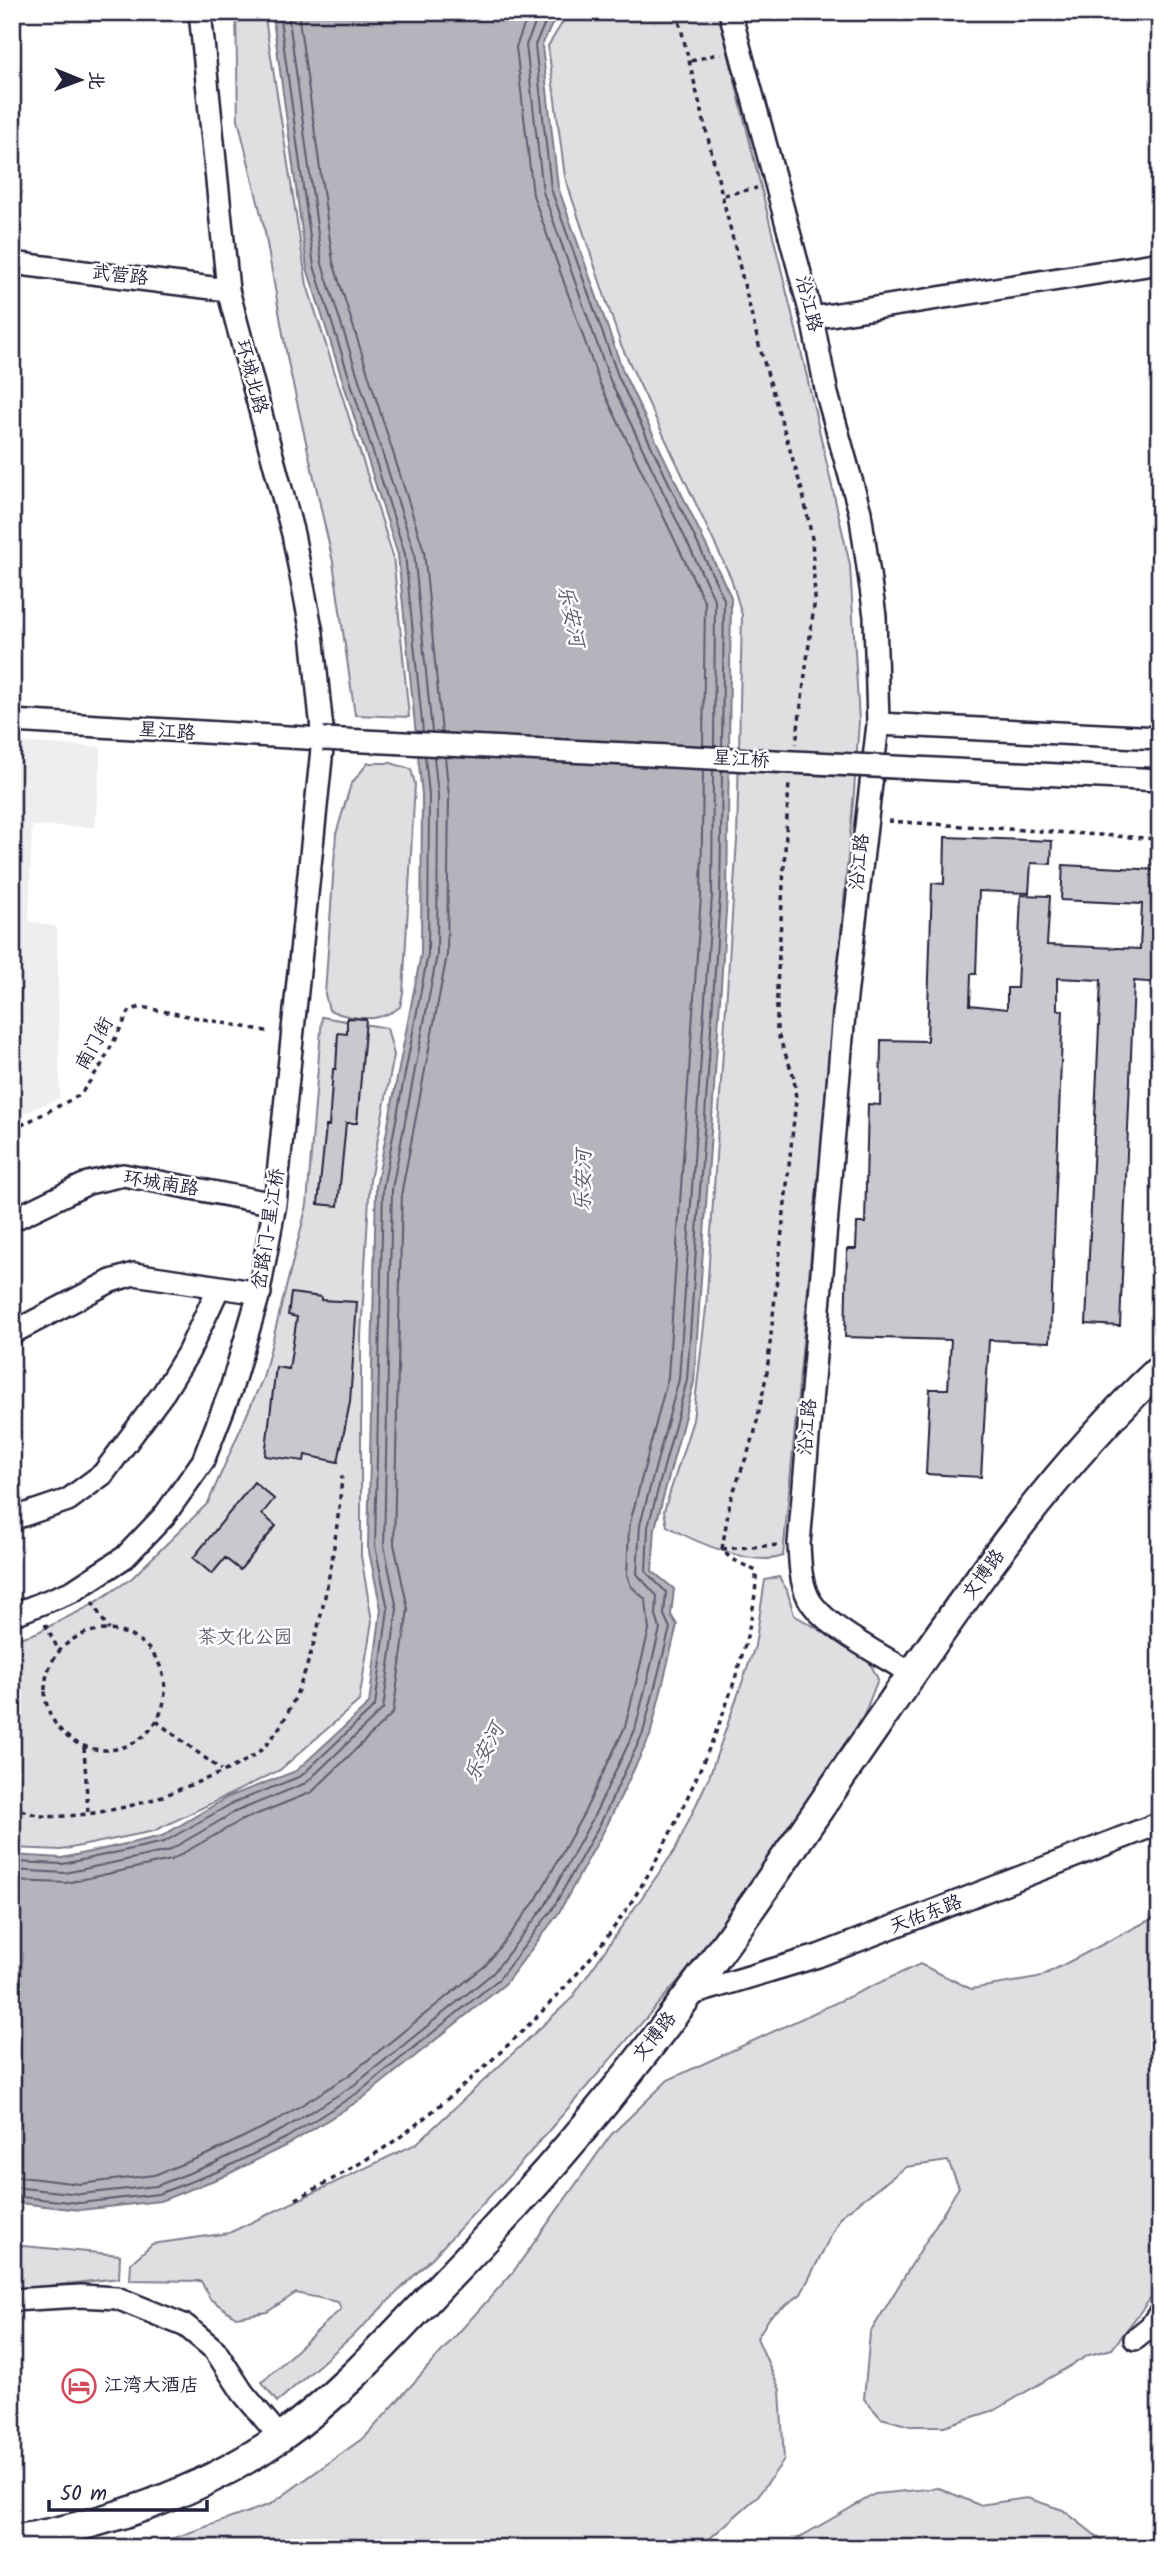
<svg xmlns="http://www.w3.org/2000/svg" width="1172" height="2560" font-family="Kalam,'LXGW WenKai TC',sans-serif">
	<style>
		.built { fill: #eeeef1 }
		.green { fill: #dfdfe2; stroke: #80808e; stroke-width: 2 }
		.water { fill: #b4b4bc; stroke: #7a7a88; stroke-width: 2 }
		.lines { fill: none; stroke-linecap: round; stroke-linejoin: round }
		.shore { stroke: #5c5c6f; stroke-width: 2 }
		.building { fill: #c8c8cf; stroke: #22223b; stroke-width: 2 }
		.minor-casing { stroke: #22223b; stroke-width: 26 }
		.major-casing { stroke: #22223b; stroke-width: 33 }
		.path { stroke: #22223b; stroke-width: 3.5; stroke-dasharray: 5 5; stroke-linecap: butt }
		.minor { stroke: #fff; stroke-width: 21 }
		.major { stroke: #fff; stroke-width: 28 }
		.minor-bridge-casing { stroke: #22223b; stroke-width: 26; stroke-linecap: butt }
		.minor-bridge { stroke: #fff; stroke-width: 21 }
		.labels { text-anchor: middle; dominant-baseline: central; stroke-width: 5; stroke-linejoin: round; paint-order: stroke }
		.street-label { font-size: 19px; fill: #22223b; stroke: #fff }
		.park-label { font-size: 19px; fill: #5b5b6d; stroke: #fff }
		.poi-label { font-size: 19px; fill: #22223b; stroke: #fff; text-anchor: start }
		.water-label { font-size: 21px; font-style: italic; fill: #5c5c6f; stroke: #fff }
	</style>
	<rect width="100%" height="100%" fill="#fff"/>
	<filter id="ink" filterUnits="userSpaceOnUse"><feTurbulence type="fractalNoise" baseFrequency=".0143" numOctaves="2"/><feDisplacementMap in="SourceGraphic" scale="14" xChannelSelector="R" yChannelSelector="G"/><feConvolveMatrix kernelMatrix="1 2 1 2 8 2 1 2 1" color-interpolation-filters="sRGB"/></filter>
	<g filter="url(#ink)">
		<path class="built" d="M12 742 101 747 95 827 32 826 29 921 57 927 60 1098 12 1118Z"/>
		<path class="green" d="M236 12H264L307 285 393 556 409 717 355 715 333 562 288 362 264 227 238 119Z
			M569 12H718L799 342 850 565 859 721 854 792 783 1556C754 1568 693 1541 667 1526L664 1511 693 1420 706 1308 737 840 742 615 731 578 621 345 565 177 548 46Z
			M368 763H391L411 769 415 784 403 993 400 1007C379 1023 353 1020 329 1010L325 994 336 834 351 784Z
			M322 1017 387 1028 394 1055 370 1180 361 1336V1556L372 1621 359 1701 280 1770 154 1831 61 1850 12 1848V1640L36 1633 90 1606 132 1578 208 1503 263 1378 307 1205Z
			M779 1577 787 1590 794 1615 867 1657 878 1679 851 1748 703 1952 520 2164 433 2257 357 2332 277 2402 262 2382 341 2309 338 2302 296 2293 267 2312 236 2317 210 2299 201 2281 130 2280 131 2263 152 2244 229 2233 416 2144 571 1999 675 1850 709 1777 755 1646 765 1580Z
			M1157 1916H1160V2286L1112 2349 1089 2355 995 2410 944 2426H910L881 2418 864 2399 870 2333 959 2187 948 2161 906 2167 841 2216 801 2294 770 2317 757 2338 780 2390 784 2460 757 2497 699 2548H132L177 2537 271 2504 366 2436 513 2272 611 2135 668 2080 920 1964 971 1989 1038 1978Z
			M12 2245 120 2255 119 2278 12 2290Z
			M939 2488 979 2505 1027 2498 1063 2510 1105 2543H1160V2548H781L875 2494Z"/>
		<path class="water" d="M272 12H558L542 45 558 187 624 374 731 597 727 897 694 1382 655 1528 652 1571 674 1589 671 1615 677 1625 650 1736 607 1825 558 1914 505 1984 363 2098 289 2144 222 2177 160 2201 80 2210 12 2202V1855L62 1858 162 1836 228 1797 296 1771 369 1704 381 1609 368 1547 376 1187 421 954 422 795 398 555 307 268Z"/>
		<g class="lines">
			<path class="shore" d="M279 12 314 266 405 554 423 732
				M288 12 322 264 414 552 432 732
				M298 12 333 262 424 551 442 733
				M529 12 516 47 533 195 600 384 705 603 703 745
				M540 12 526 45 543 192 610 380 715 601 714 746
				M550 12 535 45 551 189 618 376 724 599 722 746
				M12 1862 63 1864 164 1842 231 1804 301 1776 375 1706 388 1609 375 1546 383 1188 428 954 429 795 425 756
				M12 1870 65 1873 168 1851 235 1812 306 1783 383 1709 397 1609 384 1545 392 1189 437 955 438 795 434 757
				M12 1881 66 1883 171 1860 240 1821 312 1792 393 1713 408 1609 394 1544 402 1190 447 955 449 796 445 757
				M12 2176 80 2184 154 2175 211 2153 276 2121 348 2076 486 1965 536 1900 584 1813 625 1727 649 1630 646 1600 631 1586 627 1576 629 1527 668 1377 701 896 703 770
				M12 2187 80 2194 156 2186 215 2163 282 2130 354 2085 493 1973 545 1906 593 1818 635 1730 660 1629 656 1615 657 1596 637 1574 640 1525 679 1379 712 896 713 770
				M12 2196 80 2203 158 2194 219 2171 286 2138 359 2092 499 1979 552 1910 601 1822 643 1733 670 1628 664 1615 666 1592 646 1572 648 1527 687 1380 720 897 722 771"/>
		</g>
		<path class="building" d="M945 837 1052 841 1051 864 1031 863 1029 893 979 891 976 974H971L970 1005 1007 1009V988H1017L1021 895 1050 896 1047 945 1140 949 1142 904 1061 900 1063 865 1160 870V983L1134 981 1120 1326 1086 1324 1101 980 1057 978V1010H1063L1050 1342 989 1340 981 1477 926 1474 930 1389H948L951 1340 845 1337 847 1249H856L857 1223H865L868 1104 880 1105 881 1040 927 1041 932 883 944 884Z
			M347 1018 366 1019 357 1123H346L338 1206 318 1204 326 1126H329L333 1069H336L338 1033 347 1034Z
			M291 1293 321 1297V1300L357 1302 350 1402 338 1462 305 1455 304 1461 265 1456 276 1367 289 1369 297 1317 288 1315Z
			M254 1482 274 1499 262 1514 276 1526 240 1570 225 1558 212 1574 193 1558Z"/>
		<g class="lines">
			<defs>
				<path id="minor" d="M730 12 812 318 827 394 860 512 875 616 878 724 844 1014 799 1544C800 1562 800 1580 808 1597 822 1626 884 1656 912 1674
					M12 263 228 290
					M812 318 1160 263
					M12 721 323 739
					M878 724 1160 738
					M12 1220 88 1183 123 1175 275 1204
					M12 1333 111 1281 134 1274 260 1293
					M12 1519 68 1500 103 1474 164 1392 188 1353 219 1287
					M12 1615 73 1591 125 1557 164 1516 203 1461 231 1389 258 1297 275 1204 323 739 312 633 293 534 228 290 200 12
					M689 1995 818 1956 1160 1823
					M12 2300 81 2296 117 2298 186 2326 215 2350 243 2393 280 2437
					M1135 2339 1151 2326 1160 2313"/>
				<path id="major" d="M12 2540C105 2525 200 2493 278 2439 342 2394 395 2333 449 2277 535 2189 616 2093 689 1994 748 1915 802 1833 858 1752 950 1619 1041 1480 1160 1369"/>
			</defs>
			<use href="#minor" class="minor-casing"/>
			<use href="#major" class="major-casing"/>
			<path class="path" d="M677 12 759 345 803 494 812 538 815 598 796 744
				M691 61 721 53
				M724 195 757 188
				M888 821 1160 839
				M12 1130 80 1095 102 1064 130 1010 141 1007 271 1032
				M722 1549 730 1501 754 1436 767 1372 796 1100 794 1077 777 1032V988L789 782
				M722 1549 779 1545
				M92 1602 109 1630
				M45 1624 59 1651
				M45 1690a60 60 0 1 1 120 0a60 60 0 1 1-120 0Z
				M156 1721 221 1770
				M84 1747 88 1813
				M12 1807C22 1810 33 1815 43 1816 79 1819 140 1806 173 1792 199 1781 243 1767 263 1748 314 1699 337 1546 342 1476
				M296 2199C335 2178 378 2155 413 2127 480 2074 562 1999 612 1930 654 1873 683 1809 711 1744 729 1702 758 1617 756 1571L730 1558 722 1549"/>
			<use href="#minor" class="minor"/>
			<use href="#major" class="major"/>
			<defs>
				<path id="minor-bridge" d="M323 739 1160 780"/>
			</defs>
			<use href="#minor-bridge" class="minor-bridge-casing"/>
			<use href="#minor-bridge" class="minor-bridge"/>
		</g>
	</g>
	<defs>
		<symbol id="hotel-ring" viewBox="-11 -11 22 22"><circle r="9.5" fill="#fff" stroke="#d1495b" stroke-width="1.5"/><path d="M-6-4.5h1.5V1H6V5H4.5V3h-9V5H-6ZM-4 0a1.8 1.8 0 1 1 3.6 0ZM.5 0V-2.5h3Q6-2.5 6 0Z" fill="#d1495b"/></symbol>
	</defs>
	<g fill-rule="evenodd">
		<use href="#hotel-ring" x="60" y="2367" width="38" height="38"/>
	</g>
	<g class="labels">
		<g class="street-label">
			<text transform="translate(120 276) rotate(7)">武营路</text>
			<text transform="translate(808 304) rotate(76)">沿江路</text>
			<text transform="translate(251 377) rotate(75)">环城北路</text>
			<text transform="translate(167 732) rotate(4)">星江路</text>
			<text transform="translate(741 760) rotate(3)">星江桥</text>
			<text transform="translate(860 862) rotate(-84)">沿江路</text>
			<text transform="translate(95 1044) rotate(-61)">南门街</text>
			<text transform="translate(161 1184) rotate(9)">环城南路</text>
			<text transform="translate(269 1229) rotate(-81)">岔路门-星江桥</text>
			<text transform="translate(808 1427) rotate(-85)">沿江路</text>
			<text transform="translate(984 1575) rotate(-54)">文博路</text>
			<text transform="translate(926 1915) rotate(-21)">天佑东路</text>
			<text transform="translate(655 2037) rotate(-51)">文博路</text>
		</g>
		<g class="park-label">
			<text x="245" y="1638">茶文化公园</text>
		</g>
		<g class="poi-label">
			<text x="104" y="2386">江湾大酒店</text>
		</g>
		<g class="water-label">
			<text transform="translate(570 616) rotate(78)">乐安河</text>
			<text transform="translate(584 1181) rotate(-89)">乐安河</text>
			<text transform="translate(485 1753) rotate(-63)">乐安河</text>
		</g>
	</g>
	<rect width="1172" height="2560" fill="none" stroke="#fff" stroke-width="42"/>
	<rect x="21" y="21" width="1130" height="2518" fill="none" stroke="#22223b" stroke-width="2.5" filter="url(#ink)"/>
	<g transform="translate(80 80) rotate(91)" stroke="#ffffff" stroke-width="5" paint-order="stroke">
	<path d="M0-5L12 26L0 18L-12 26Z" fill="#22223b"/>
	<text y="-10" font-size="19" font-weight="bold" text-anchor="middle" fill="#22223b">北</text>
	</g>
	<path d="M49 2500v10h158v-10" fill="none" stroke="#22223b" stroke-width="3.5"/>
	<text x="60" y="2500" font-size="21" fill="#22223b" stroke="#ffffff" stroke-width="5" paint-order="stroke">50 m</text>
</svg>
